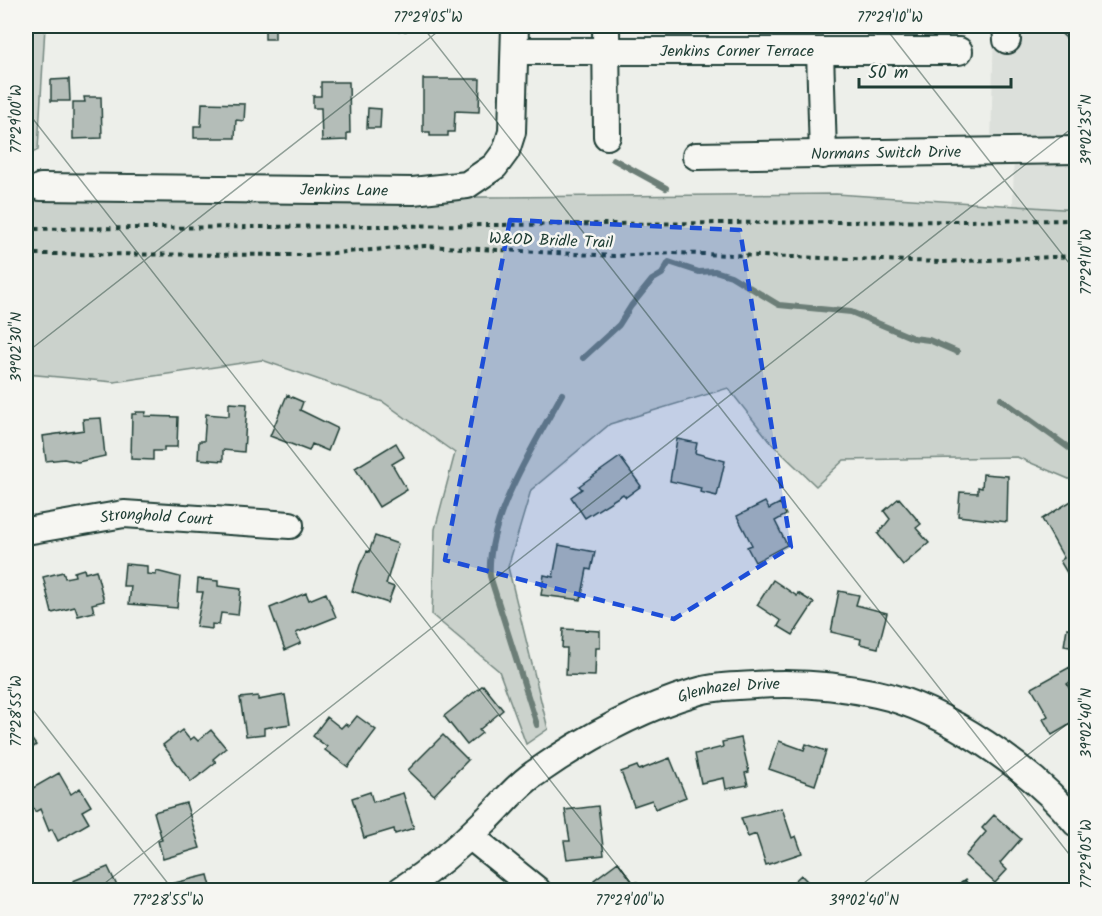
<svg xmlns="http://www.w3.org/2000/svg" width="1102" height="916" font-family="Kalam,sans-serif">
	<style>
		.built { fill: #dce0db }
		.green { fill: #cbd2cc; stroke: #758880; stroke-width: 1.5 }
		.lines { fill: none; stroke-linecap: round; stroke-linejoin: round }
		.stream { stroke: #6c7e77; stroke-width: 6 }
		.building { fill: #b4bdb8; stroke: #1f3d34; stroke-width: 1.5 }
		.minor-casing { stroke: #1f3d34; stroke-width: 30 }
		.path { stroke: #1f3d34; stroke-width: 4; stroke-dasharray: 4.5 4.5; stroke-linecap: butt }
		.minor { stroke: #f6f6f2; stroke-width: 26 }
		.marked { fill: #1d4ed8; fill-opacity: 0.2; stroke: #1d4ed8; stroke-width: 4.5; stroke-dasharray: 12 8; stroke-linejoin: round }
		.ticks { fill: none; stroke: #1f3d34; stroke-width: 1.5; stroke-opacity: 0.45 }
		.labels { text-anchor: middle; dominant-baseline: central; stroke-width: 5; stroke-linejoin: round; paint-order: stroke }
		.street-label { font-size: 16px; fill: #1f3d34; stroke: #f6f6f2 }
		.neatline { fill: none; stroke: #1f3d34; stroke-width: 2 }
		.ticks-label { font-size: 15px; text-anchor: middle; fill: #1f3d34 }
	</style>
	<rect width="100%" height="100%" fill="#edefea"/>
	<filter id="ink" filterUnits="userSpaceOnUse"><feTurbulence type="fractalNoise" baseFrequency=".0167" numOctaves="2"/><feDisplacementMap in="SourceGraphic" scale="12" xChannelSelector="R" yChannelSelector="G"/><feConvolveMatrix kernelMatrix="1 2 1 2 8 2 1 2 1" color-interpolation-filters="sRGB"/></filter>
	<g filter="url(#ink)">
		<path class="built" d="M994 26H1076V210L1013 206 1014 144H991Z"/>
		<path class="green" d="M26 26H45L38 150 26 156Z
			M836 194 1076 210V482L1017 457 844 460 816 486 772 444 728 388 610 424 531 490 508 567 548 729 526 744 499 671 432 615 435 529 455 453 383 402 262 360 114 382 26 374V201Z"/>
		<g class="lines">
			<path class="stream" d="M613 159 666 188
				M583 358 619 325 631 306 652 280 662 274 669 262 699 272 715 271 731 276 779 305 851 312 913 338 929 340 957 352
				M1001 399 1076 453
				M537 725 490 576C486 519 535 444 562 394"/>
		</g>
		<path class="building" d="M265 26H275V39H265Z
			M389 26H407L406 31 389 30Z
			M1053 26H1076V47Z
			M69 79 70 101H51V80Z
			M423 79H480L479 112 455 111 454 132H448V136H430V132H423Z
			M321 82H349L350 133H347V140L322 141 321 108H313V96H321Z
			M84 97H101L102 138 73 139V102H85Z
			M202 103 245 104 244 121 236 120 235 138H194V126H201Z
			M368 108 381 109 380 128H367Z
			M287 395 303 402 300 410 337 428 328 451 312 444 309 451 270 436Z
			M229 403 247 404 244 452 223 450V461L198 459 199 441H204L206 414 229 416Z
			M136 412H146L145 416 178 417 177 447H164V451H153V460L131 459 132 414H136Z
			M101 418 105 456 78 462 64 459 46 461 43 436 84 430 83 419Z
			M677 439 697 443 695 453 725 461 717 496 700 492 701 488 670 481Z
			M396 443 404 457 392 464 407 490 379 507 355 468Z
			M620 457 641 486 626 497 623 494 585 518 571 497 582 489 579 486Z
			M983 474 1008 476 1007 522 958 516 960 492 978 493V487L982 488Z
			M899 498 921 524 916 528 929 543 903 565 878 534 890 519 884 511Z
			M1076 498V572L1069 576 1060 561 1064 558 1042 519Z
			M765 502 769 509 780 503 786 515 775 521 787 545 755 562 747 547 752 545 737 516Z
			M375 536 398 544 386 584 394 587 388 603 352 591 360 565 367 551 369 552Z
			M559 545 595 552 591 570 587 569 581 600 541 595 544 575 553 577Z
			M125 564 147 566V574L156 575V571L180 577 177 608 129 604 131 586H123Z
			M84 569 85 573 96 570 104 601 92 604 94 612 78 616 75 607 52 613 43 577 63 572 65 578 75 576 74 572Z
			M198 579 218 581V586L241 589 238 615 221 613 219 625 212 624V629L196 627 203 592H197Z
			M773 580 797 596 798 593 814 603 793 635 778 626 781 621 757 605Z
			M839 591 859 595 856 605 887 613 878 648 860 644 861 639 831 632Z
			M306 593 309 600 326 593 336 617 296 633 301 643 285 650 270 608Z
			M26 603 35 614 26 621Z
			M1076 607V648L1064 646 1067 628 1072 629Z
			M563 629 600 631V648H596L595 676 566 675 567 648H562Z
			M1070 667 1076 678 1067 684 1076 702V721L1052 735 1043 719 1048 716 1032 688Z
			M483 685 503 710 479 730 482 733 467 745 444 716Z
			M285 695 290 724 264 728V734L246 736 240 698 258 696V700Z
			M357 716 376 730 348 767 325 750 327 747 313 736 327 717 341 728 345 724 349 726Z
			M182 730 190 740 194 737 198 741 211 730 226 748 213 759 216 762 191 782 163 745Z
			M26 732 36 745 26 753Z
			M443 735 468 760 434 795 408 770Z
			M741 738 749 772 745 773 748 785 726 789 724 778 701 783 695 754 723 747 722 742Z
			M779 741 804 750 806 744 826 751 815 785 769 769Z
			M670 758 686 797 655 809 652 800 634 806 621 772 637 766 639 770Z
			M59 773 71 794 80 788 91 806 82 811 89 823 58 841 52 829 49 831 40 809 35 812 26 792Z
			M370 792 373 802 403 793 414 828 395 834 394 829 364 838 352 798Z
			M186 803 200 848 163 859 158 841 162 840 154 812Z
			M598 806 604 855 567 859 564 841H570L565 810Z
			M782 808 792 838 796 836 802 853 766 865 756 834 748 837 741 818Z
			M994 815 1021 839 1000 863 1007 870 995 883 965 856 986 832 982 828Z
			M618 862 634 884 637 882 643 890H602L594 880Z
			M108 867 119 890H77L73 881Z
			M208 875 212 890H163L162 886Z
			M801 875 816 890H785Z
			M965 880 972 890H951Z"/>
		<g class="lines">
			<defs>
				<g id="minor">
					<path d="M606 26 607 136"/>
					<path d="M1006 26 1007 40"/>
					<path id="s1" d="M515 51H959"/>
					<path d="M820 51 823 155"/>
					<path id="s2" d="M696 156 1076 150"/>
					<path id="s3" d="M41 187 413 191 467 185 495 166 506 151 512 132 515 26"/>
					<path id="s4" d="M26 531 124 514 290 525"/>
					<path d="M470 836 537 890"/>
					<path id="s5" d="M401 890C432 870 459 847 485 821 501 806 516 786 534 774 584 739 638 709 696 692 714 686 736 686 755 685 796 682 836 685 877 694 943 708 1034 770 1076 823"/>
				</g>
			</defs>
			<use href="#minor" class="minor-casing"/>
			<path class="path" d="M26 229 1076 220
				M26 254 307 255 424 246 614 256 672 253 942 262 1076 256"/>
			<use href="#minor" class="minor"/>
		</g>
	</g>
	<path class="marked" d="M510 220 740 230 791 547 674 619 445 560Z"/>
	<path class="ticks" d="M422 26 1076 863M884 26 1076 272M26 110 636 890M26 353 445 26M26 701 173 890M96 890 1076 125M855 890 1076 717"/>
	<g class="labels">
		<g class="street-label">
			<text stroke="none"><textPath href="#s1" startOffset="222">Jenkins Corner Terrace</textPath></text>
			<text stroke="none"><textPath href="#s2" startOffset="190">Normans Switch Drive</textPath></text>
			<text stroke="none"><textPath href="#s3" startOffset="303">Jenkins Lane</textPath></text>
			<text transform="translate(551 241) rotate(2)">W&amp;OD Bridle Trail</text>
			<text stroke="none"><textPath href="#s4" startOffset="132">Stronghold Court</textPath></text>
			<text stroke="none"><textPath href="#s5" startOffset="392">Glenhazel Drive</textPath></text>
		</g>
	</g>
	<rect width="1102" height="916" fill="none" stroke="#f6f6f2" stroke-width="66"/>
	<path d="M859 78v9h152v-9" fill="none" stroke="#1f3d34" stroke-width="3"/>
	<text x="868" y="78" font-size="18" fill="#1f3d34" stroke="#f6f6f2" stroke-width="4.5" paint-order="stroke">50 m</text>
	<rect x="33" y="33" width="1036" height="850" class="neatline"/>
	<g class="ticks-label">
		<text x="428" y="22">77°29'05"W</text>
		<text x="890" y="22">77°29'10"W</text>
		<text transform="translate(16 119) rotate(-90)" y="5">77°29'00"W</text>
		<text transform="translate(1086 130) rotate(-90)" y="5">39°02'35"N</text>
		<text transform="translate(1086 262) rotate(-90)" y="5">77°29'10"W</text>
		<text transform="translate(16 347) rotate(-90)" y="5">39°02'30"N</text>
		<text transform="translate(16 711) rotate(-90)" y="5">77°28'55"W</text>
		<text transform="translate(1086 723) rotate(-90)" y="5">39°02'40"N</text>
		<text transform="translate(1086 854) rotate(-90)" y="5">77°29'05"W</text>
		<text x="168" y="905">77°28'55"W</text>
		<text x="630" y="905">77°29'00"W</text>
		<text x="864" y="905">39°02'40"N</text>
	</g>
</svg>
